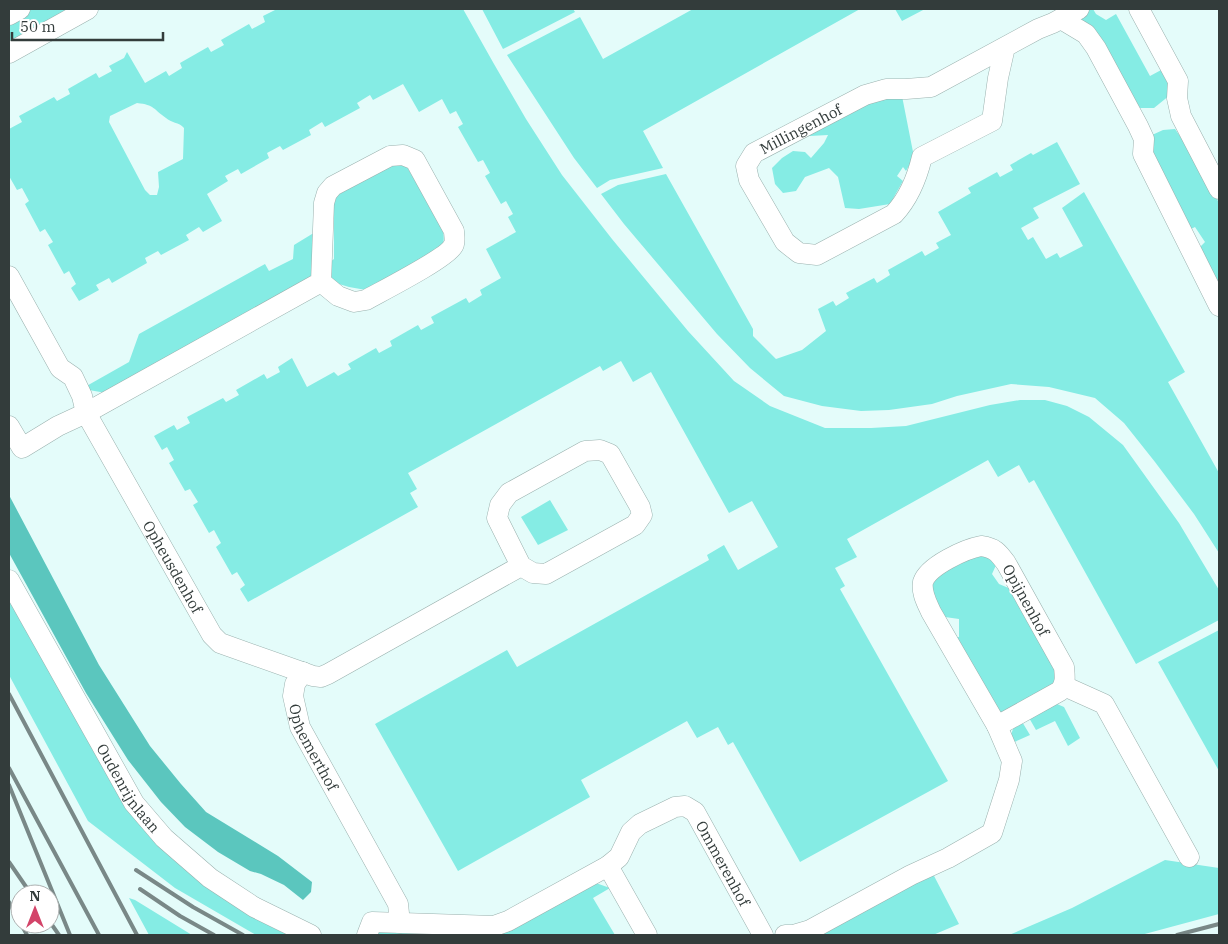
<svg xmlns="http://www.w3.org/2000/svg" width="1228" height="944" font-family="'IBM Plex Serif',serif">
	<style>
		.green { fill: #85ece4; fill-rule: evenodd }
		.water { fill: #5bc6be }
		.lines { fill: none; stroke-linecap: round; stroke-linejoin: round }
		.minor-casing { stroke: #9ab1ae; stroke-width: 21 }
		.minor { stroke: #fff; stroke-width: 20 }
		.rail { stroke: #798887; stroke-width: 4 }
		.labels { text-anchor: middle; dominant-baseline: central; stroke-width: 4; stroke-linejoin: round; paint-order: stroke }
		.street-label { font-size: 15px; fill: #333c3b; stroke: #fff }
	</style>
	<rect width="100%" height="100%" fill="#e4fcfa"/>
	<path class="green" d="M28 9H75L9 45V19Z
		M277 9H463L494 64 526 119 562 175 612 239 688 331 734 381 770 406 825 428H871L906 426 990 405 1020 400H1045L1067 406 1089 417 1123 445 1179 523 1219 590V620L1136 664 1034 480 1029 483 1019 465 998 477 988 460 847 539 857 557 835 568 845 586 840 589 948 781 800 862 733 742 728 745 718 727 697 738 687 721 581 780 590 797 458 871 375 724 507 650 517 667 709 560 707 555 724 545 738 570 778 547 752 501 729 513 651 372 633 382 621 361 603 371 600 366 408 473 417 489 410 493 418 507 248 602 240 589 245 585 237 572 232 575 216 547 221 543 214 530 209 533 193 505 198 502 190 489 185 491 169 463 174 460 167 447 162 450 154 436 174 425 177 430 190 423 187 417 223 398 226 402 239 395 236 390 264 374 267 379 280 372 278 367 292 358 307 387 334 372 338 376 351 369 348 364 376 348 379 353 392 346 390 341 418 325 421 330 434 323 431 317 466 298 469 303 482 295 480 290 501 278 486 249 516 232 508 217 513 214 506 201 501 204 485 176 490 173 483 160 478 162 458 127 463 124 456 111 450 114 442 99 419 112 403 84 373 100 370 95 357 103 360 108 325 127 322 122 309 130 311 135 283 150 280 146 267 153 269 158 241 174 238 169 225 176 228 181 207 194 222 221 203 232 199 227 186 235 189 240 161 255 158 251 145 258 147 263 112 283 109 278 96 285 99 290 79 301 71 288 76 284 69 271 64 274 48 245 53 242 45 229 40 232 25 204 29 201 22 188 17 190 9 176V129L22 122 19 116 54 97 57 101 70 94 68 89 96 73 99 78 112 71 109 66 124 58 127 52 145 83 166 71 169 76 182 68 180 63 208 47 211 52 224 45 221 40 249 24 252 29 265 22 263 16ZM137 103C155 105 153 109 166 118 171 123 179 122 184 128L183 159 158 172 159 187 157 195H150L145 190 109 122 110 116Z
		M482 9H573L575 12 503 49Z
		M693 9H860L643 131 663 168 610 180 597 188 574 158 507 55 580 17 603 59Z
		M895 9H925L902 21Z
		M1085 9H1093L1096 14 1106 20 1116 14 1150 76 1163 69 1170 81V95L1154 108H1140L1131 94 1075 15Z
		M902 96 914 157 906 171 903 167 897 176 903 181 890 204 859 209 845 208 838 177 829 168 805 177 796 191 783 193 775 184 772 168 782 158 793 151 805 152 811 158 824 143 828 135 792 137 849 106Z
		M1175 129 1192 153 1219 203V286L1199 248 1205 242 1195 227 1187 231 1153 166 1152 135 1163 130Z
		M1057 142 1080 184 1033 208 1039 218 1021 228 1028 240 1033 237 1046 259 1057 253 1060 258 1083 246 1062 208 1084 192 1185 372 1168 382 1219 473V553L1194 514 1155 462 1124 423 1095 398 1049 387 1011 384 957 396 932 404 889 410 861 411 822 406 784 396 750 368 717 334 624 224 601 194 618 185 666 174 753 329V336L776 359 802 350 826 331 818 309 833 301 836 306 849 298 846 293 874 278 877 283 890 275 888 270 922 251 925 256 939 248 936 243 951 235 938 212 971 193 968 188 997 172 1000 177 1013 170 1010 165 1031 153 1033 155Z
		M398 164 407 167 442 227C444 236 445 241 441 248L366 290 349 287 339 284 330 277V262L334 259V219L330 216 333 196 389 165Z
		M312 234H316L313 273 309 279 106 393 89 390 83 388 129 362 139 334 265 264 269 271 293 259 294 245Z
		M550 500 568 530 538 545 521 517Z
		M977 552 997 563 992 574 999 584 1011 589 1053 662 1057 683 1006 714 992 710 952 637H959V619L945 617 935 605 932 587 936 577Z
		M9 597 127 803 290 935H256L175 888 88 821 9 675Z
		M1219 630V771L1158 662Z
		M1057 704 1064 707 1080 738 1068 746 1055 721 1036 730 1028 716 1046 706Z
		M1021 720 1030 735 1010 744C1010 735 1013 725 1021 720Z
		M1165 860 1219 868V914L1141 935H1009L1072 908Z
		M932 872 959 924 933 935H812Z
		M593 882 610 888 593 898 615 935H375L380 930 499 931Z
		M129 898 135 900 192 935H149Z"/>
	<path class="water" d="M9 495 99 665 150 746 181 784 206 812 278 856 312 882 311 892 303 900 284 885 261 874 250 871 218 852 185 827 161 802 128 760 86 693 9 553Z"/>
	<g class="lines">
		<defs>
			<g id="minor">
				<path d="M1139 9 1178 81 1177 98 1181 116 1219 189"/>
				<path d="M9 15 20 9"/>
				<path d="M1061 19 1086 34 1096 48 1138 126 1144 139 1143 154 1219 306"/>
				<path id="s1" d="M1005 47 998 78 992 121 922 157C917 178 908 199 894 214L817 255 799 253 785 242 749 180 746 166 754 153 865 95 886 89H906L931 87 1038 29 1053 23 1079 9"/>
				<path d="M9 53 88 9"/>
				<path id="s2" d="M9 276 60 368 73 377 82 396 86 413 212 635 220 643 313 676 321 677 328 674 521 566 533 573 546 574 635 525 642 515 640 507 610 454 600 450 585 451 509 493 500 505 497 518 521 566"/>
				<path d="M9 426 22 448 58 426 86 413 321 282 324 203 327 193 333 186 390 156 403 155 415 160 454 231C454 236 456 242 453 246 447 258 382 291 366 300L354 302 338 296 321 282"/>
				<path d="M981 546C995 548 998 552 1006 563L1064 667C1065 677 1066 683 1060 691L997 726 931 612C927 603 921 593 923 582 928 566 965 549 981 546Z"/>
				<path id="s3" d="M9 580 134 803 164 838 210 878 254 907 311 935"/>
				<path id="s4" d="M303 672 295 684 293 696 300 727 398 904 400 923"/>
				<path d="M1064 686 1104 704 1189 857"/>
				<path d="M608 866 647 935"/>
				<path id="s5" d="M367 935 372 922 494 926 508 921 608 866 619 857 631 832 640 824 675 807 685 806 695 812 763 935"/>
				<path d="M785 935H793L810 930 911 875 948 858 992 833 1009 780 1012 761 997 726"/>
			</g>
		</defs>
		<use href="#minor" class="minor-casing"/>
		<use href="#minor" class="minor"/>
		<path class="rail" d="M9 694 137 935
			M9 768 99 935
			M9 785 70 935
			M9 862 31 894
			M136 870 193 907 243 935
			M140 889 180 916 214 935
			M9 902 20 923
			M50 922 59 935
			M21 924 27 935
			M1177 935 1219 924"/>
	</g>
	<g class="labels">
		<g class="street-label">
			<text stroke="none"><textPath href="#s1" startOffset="495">Millingenhof</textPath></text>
			<text stroke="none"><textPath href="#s2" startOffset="336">Opheusdenhof</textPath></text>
			<text transform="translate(1026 600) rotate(61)">Opijnenhof</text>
			<text stroke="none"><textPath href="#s4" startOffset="82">Ophemerthof</textPath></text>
			<text stroke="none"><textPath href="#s3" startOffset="240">Oudenrijnlaan</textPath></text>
			<text stroke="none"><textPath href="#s5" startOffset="438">Ommerenhof</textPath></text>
		</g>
	</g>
	<rect width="1228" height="944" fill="none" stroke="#333c3b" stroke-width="20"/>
	<g transform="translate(35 909)"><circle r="24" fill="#ffffff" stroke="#adb1b1"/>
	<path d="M0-4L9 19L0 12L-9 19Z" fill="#d34469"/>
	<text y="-8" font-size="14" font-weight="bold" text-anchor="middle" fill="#333c3b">N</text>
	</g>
	<path d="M12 32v8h151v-8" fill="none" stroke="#333c3b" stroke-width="2.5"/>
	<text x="20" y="32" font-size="15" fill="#333c3b" stroke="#ffffff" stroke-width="4" paint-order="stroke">50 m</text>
</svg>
